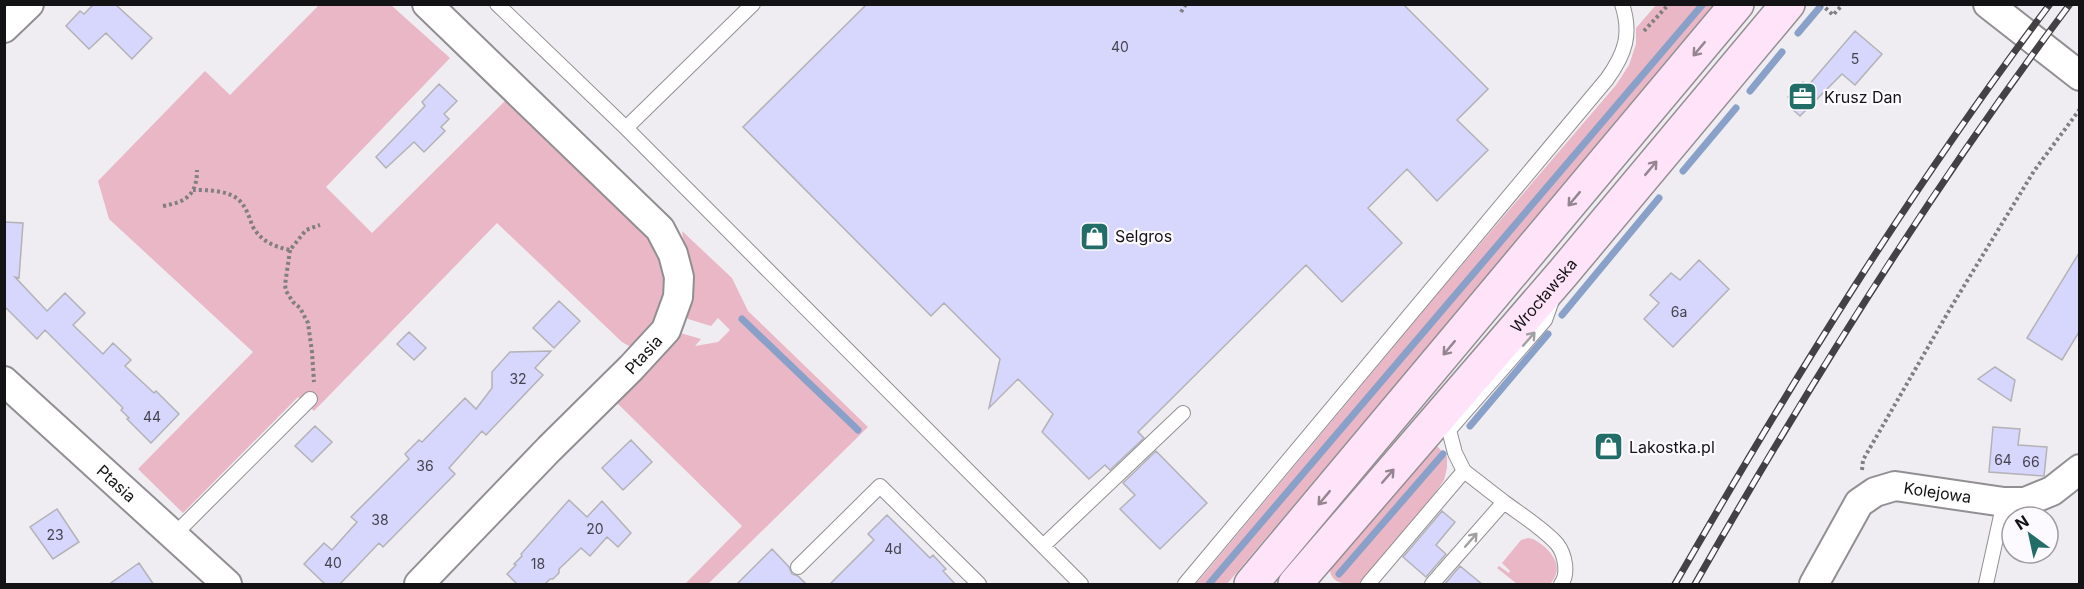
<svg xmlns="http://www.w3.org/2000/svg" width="2084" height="589" font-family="Inter,sans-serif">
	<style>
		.green { fill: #e9b7c5 }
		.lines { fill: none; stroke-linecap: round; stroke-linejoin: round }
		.stream { stroke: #89a0c9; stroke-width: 7 }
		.building { fill: #d7d6fd; stroke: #b2b2b7; stroke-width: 1.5 }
		.service-casing { stroke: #928f93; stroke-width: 16 }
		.minor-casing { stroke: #928f93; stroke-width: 32 }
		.secondary-casing { stroke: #928f93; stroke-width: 36 }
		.path { stroke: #817f82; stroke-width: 4; stroke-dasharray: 3 3; stroke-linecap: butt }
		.service { stroke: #fff; stroke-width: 14 }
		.minor { stroke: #fff; stroke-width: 28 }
		.secondary { stroke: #ffe3f8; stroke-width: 33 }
		.rail-casing { stroke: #434144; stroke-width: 7 }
		.rail { stroke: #fdfaff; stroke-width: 4.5; stroke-dasharray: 14; stroke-linecap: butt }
		.oneway { stroke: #958591 }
		.oneway2 { stroke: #a1a0a1 }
		.labels { text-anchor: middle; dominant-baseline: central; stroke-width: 4.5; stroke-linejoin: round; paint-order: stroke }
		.number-label { font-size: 14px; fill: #44434e }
		.poi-label { font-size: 16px; fill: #131214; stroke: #fdfaff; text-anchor: start }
		.street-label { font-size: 16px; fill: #131214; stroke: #fdfaff }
	</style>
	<rect width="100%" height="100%" fill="#f0edf2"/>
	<path class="green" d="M319 5H391L450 58 326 187 372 233 508 98 647 231 663 263 666 289 659 314 634 349 622 342 497 223 314 411 298 397 183 513 138 469 253 352 109 219 98 181 205 71 230 95Z
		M1656 5H1720L1516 242 1227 584H1196L1445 285 1616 85 1629 65 1636 44V28Z
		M682 231 732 278 748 311 868 427 708 584H685L742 526 614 400 677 332 701 339 695 346 718 342 730 330 718 318 711 326 688 319 683 313 689 279Z
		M1429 445 1438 447 1447 457V468L1444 480 1427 505 1359 584C1342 584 1328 584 1330 563Z
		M1528 538C1536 539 1539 543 1545 547 1557 559 1562 570 1550 584H1517L1497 568 1499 566 1509 573 1510 571 1502 563 1521 540Z"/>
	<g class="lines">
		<path class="stream" d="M1798 33 1820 7
			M1750 91 1782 52
			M1683 171 1736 108
			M1562 315 1659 198
			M742 319 858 430
			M1470 426 1548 334
			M1339 574 1443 454
			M1209 584 1703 4"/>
	</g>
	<path class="building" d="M94 4H115L152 38 132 59 106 33 89 49 66 26 80 11 84 14Z
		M867 4H1403L1488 89 1457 120 1488 150 1437 201 1407 169 1368 208 1402 243 1342 302 1306 265 1138 432 1144 438 1110 470 1105 465 1089 479 1042 432 1053 414 1018 379 989 408 1000 359 944 303 931 316 743 127Z
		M1855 31 1882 54 1855 85 1842 74 1800 116 1790 107 1794 103 1788 97 1803 82 1807 87Z
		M439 84 457 101 444 114 449 119 441 127 445 131 424 152 414 142 386 168 376 157 425 106 422 102Z
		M4 222 23 223 19 278 15 277 47 311 65 293 85 313 73 325 103 354 113 343 131 360 125 366 154 393 156 391 179 414 151 443 127 419 129 418 121 410 123 408 45 330 37 339 4 306Z
		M2079 253V332L2062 360 2027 338Z
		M1699 260 1729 289 1673 347 1644 319 1659 303 1650 295 1671 273 1680 280Z
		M559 301 580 321 554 348 533 328Z
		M409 332 426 348 414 360 397 344Z
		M551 351 535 368 543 375 486 435 482 431 449 468 455 474 383 547 379 543 339 585H326L304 564 324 543 332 550 357 522 351 517 409 459 405 454 419 440 422 442 465 398 476 409 492 388V372L510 352Z
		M1995 367 2015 380 2011 401 1978 379Z
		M315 426 332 442 312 462 295 446Z
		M1993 427 2020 429 2018 445 2047 447 2044 476 1989 472Z
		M631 440 652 462 623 490 602 468Z
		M1156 451 1207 503 1160 549 1120 509 1135 495 1123 483Z
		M569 500 587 517 602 501 631 533 618 547 607 537 590 556 581 548 559 569V573L553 579H550L544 585H518L507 574 516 565 514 564 522 556 521 554Z
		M57 509 79 542 53 559 30 527Z
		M1442 511 1455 522 1436 545 1446 554 1426 577 1403 557Z
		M887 515 930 558 933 555 946 569 943 571 956 585H829L874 540 868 534Z
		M772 549 789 567 792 574 798 576 807 585H736Z
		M139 563 154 585H108Z
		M1460 566 1483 585H1444Z"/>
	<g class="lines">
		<defs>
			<path id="service" d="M497 4 626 128 1081 584
				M626 128 753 4
				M1504 502C1520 514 1544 529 1557 544 1565 554 1569 574 1561 584
				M173 536 310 399
				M1043 546 1183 413
				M798 567 880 486 979 584
				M1185 584 1607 79C1625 54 1632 34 1622 4
				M1368 584 1464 471 1455 453 1449 430 1545 320 1551 303
				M1432 584 1504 502 1464 471
				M1986 584 2004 502"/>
			<g id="minor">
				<path d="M1988 4 2080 76"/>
				<path d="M4 28 29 4"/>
				<path id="s1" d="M4 381 227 584"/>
				<path id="s2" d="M419 584 549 449 631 368 666 330 678 297 679 277 673 254 660 229 427 4"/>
				<path id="s3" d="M1814 584 1859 503 1875 492 1895 486 2004 502H2025L2052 491 2080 469"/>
			</g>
			<g id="secondary">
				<path d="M1251 584 1737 4"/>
				<path id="s4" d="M1295 584 1563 273 1788 4"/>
			</g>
		</defs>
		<use href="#service" class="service-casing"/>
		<use href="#minor" class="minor-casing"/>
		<use href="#secondary" class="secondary-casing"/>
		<path class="path" d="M1821 4 1833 15 1843 4
			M1181 12 1186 4
			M1644 31 1669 4
			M193 190C207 190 228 190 239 200 246 207 249 216 252 225 259 240 274 247 290 250L306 230 320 225
			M163 206C186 202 197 195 197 170
			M290 250 285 285 286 291 293 302 300 308 308 323 312 352 314 382
			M1862 470 1863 460 1950 309 2034 171 2080 109"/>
		<use href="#service" class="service"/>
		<use href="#minor" class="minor"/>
		<use href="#secondary" class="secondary"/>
		<defs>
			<path id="rail" d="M1675 584C1790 384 1911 188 2050 4
				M1695 584C1809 384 1931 189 2070 4"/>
		</defs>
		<use href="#rail" class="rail-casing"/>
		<use href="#rail" class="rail"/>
	</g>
	<defs><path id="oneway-shaft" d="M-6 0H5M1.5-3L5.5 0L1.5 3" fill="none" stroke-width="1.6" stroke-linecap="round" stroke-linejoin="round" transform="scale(1.5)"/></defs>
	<g class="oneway">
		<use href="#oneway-shaft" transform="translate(1699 49) rotate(130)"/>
		<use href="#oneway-shaft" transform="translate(1651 168) rotate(-50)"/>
		<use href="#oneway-shaft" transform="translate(1574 199) rotate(130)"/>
		<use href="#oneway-shaft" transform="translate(1449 348) rotate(130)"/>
		<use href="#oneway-shaft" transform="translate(1388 476) rotate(-49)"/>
		<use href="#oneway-shaft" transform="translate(1324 498) rotate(130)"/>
	</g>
	<g class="oneway2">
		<use href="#oneway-shaft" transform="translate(1529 339) rotate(-49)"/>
		<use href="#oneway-shaft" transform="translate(1471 540) rotate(-49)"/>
	</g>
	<defs>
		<symbol id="office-square" viewBox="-11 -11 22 22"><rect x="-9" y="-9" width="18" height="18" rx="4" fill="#226d68" stroke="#fdfaff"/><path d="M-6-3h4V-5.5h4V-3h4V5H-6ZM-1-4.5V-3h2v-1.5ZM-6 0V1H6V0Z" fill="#fff"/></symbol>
		<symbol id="shop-square" viewBox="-11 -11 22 22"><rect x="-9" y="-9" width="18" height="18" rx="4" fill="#226d68" stroke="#fdfaff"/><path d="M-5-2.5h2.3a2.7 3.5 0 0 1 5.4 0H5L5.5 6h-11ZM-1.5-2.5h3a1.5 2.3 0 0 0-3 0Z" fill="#fff"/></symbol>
	</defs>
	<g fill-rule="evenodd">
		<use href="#office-square" x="1786" y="80" width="33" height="33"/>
		<use href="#shop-square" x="1078" y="220" width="33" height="33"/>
		<use href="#shop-square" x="1592" y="430" width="33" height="33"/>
	</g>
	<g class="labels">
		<g class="number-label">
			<text x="1120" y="46">40</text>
			<text x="1855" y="58">5</text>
			<text x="1679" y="311">6a</text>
			<text x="518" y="378">32</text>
			<text x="152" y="416">44</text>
			<text x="2003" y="459">64</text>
			<text x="2031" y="461">66</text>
			<text x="425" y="465">36</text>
			<text x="380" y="519">38</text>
			<text x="595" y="528">20</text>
			<text x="55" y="534">23</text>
			<text x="893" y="548">4d</text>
			<text x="333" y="562">40</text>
			<text x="538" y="563">18</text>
		</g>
		<g class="poi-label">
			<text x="1824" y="97">Krusz Dan</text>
			<text x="1115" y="236">Selgros</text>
			<text x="1629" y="447">Lakostka.pl</text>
		</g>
		<g class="street-label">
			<text stroke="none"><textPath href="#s4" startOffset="381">Wrocławska</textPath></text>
			<text stroke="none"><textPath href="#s2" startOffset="321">Ptasia</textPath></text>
			<text stroke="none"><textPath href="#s1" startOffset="152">Ptasia</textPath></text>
			<text stroke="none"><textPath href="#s3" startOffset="176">Kolejowa</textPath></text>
		</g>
	</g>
	<rect width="2084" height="589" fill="none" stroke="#131214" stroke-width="12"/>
	<g transform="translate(2030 535) rotate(327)"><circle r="28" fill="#fdfaff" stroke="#9f9da1" stroke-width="1.5"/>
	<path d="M0-4.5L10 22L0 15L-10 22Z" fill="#226d68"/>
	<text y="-9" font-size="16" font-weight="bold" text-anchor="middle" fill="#131214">N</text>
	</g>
</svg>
